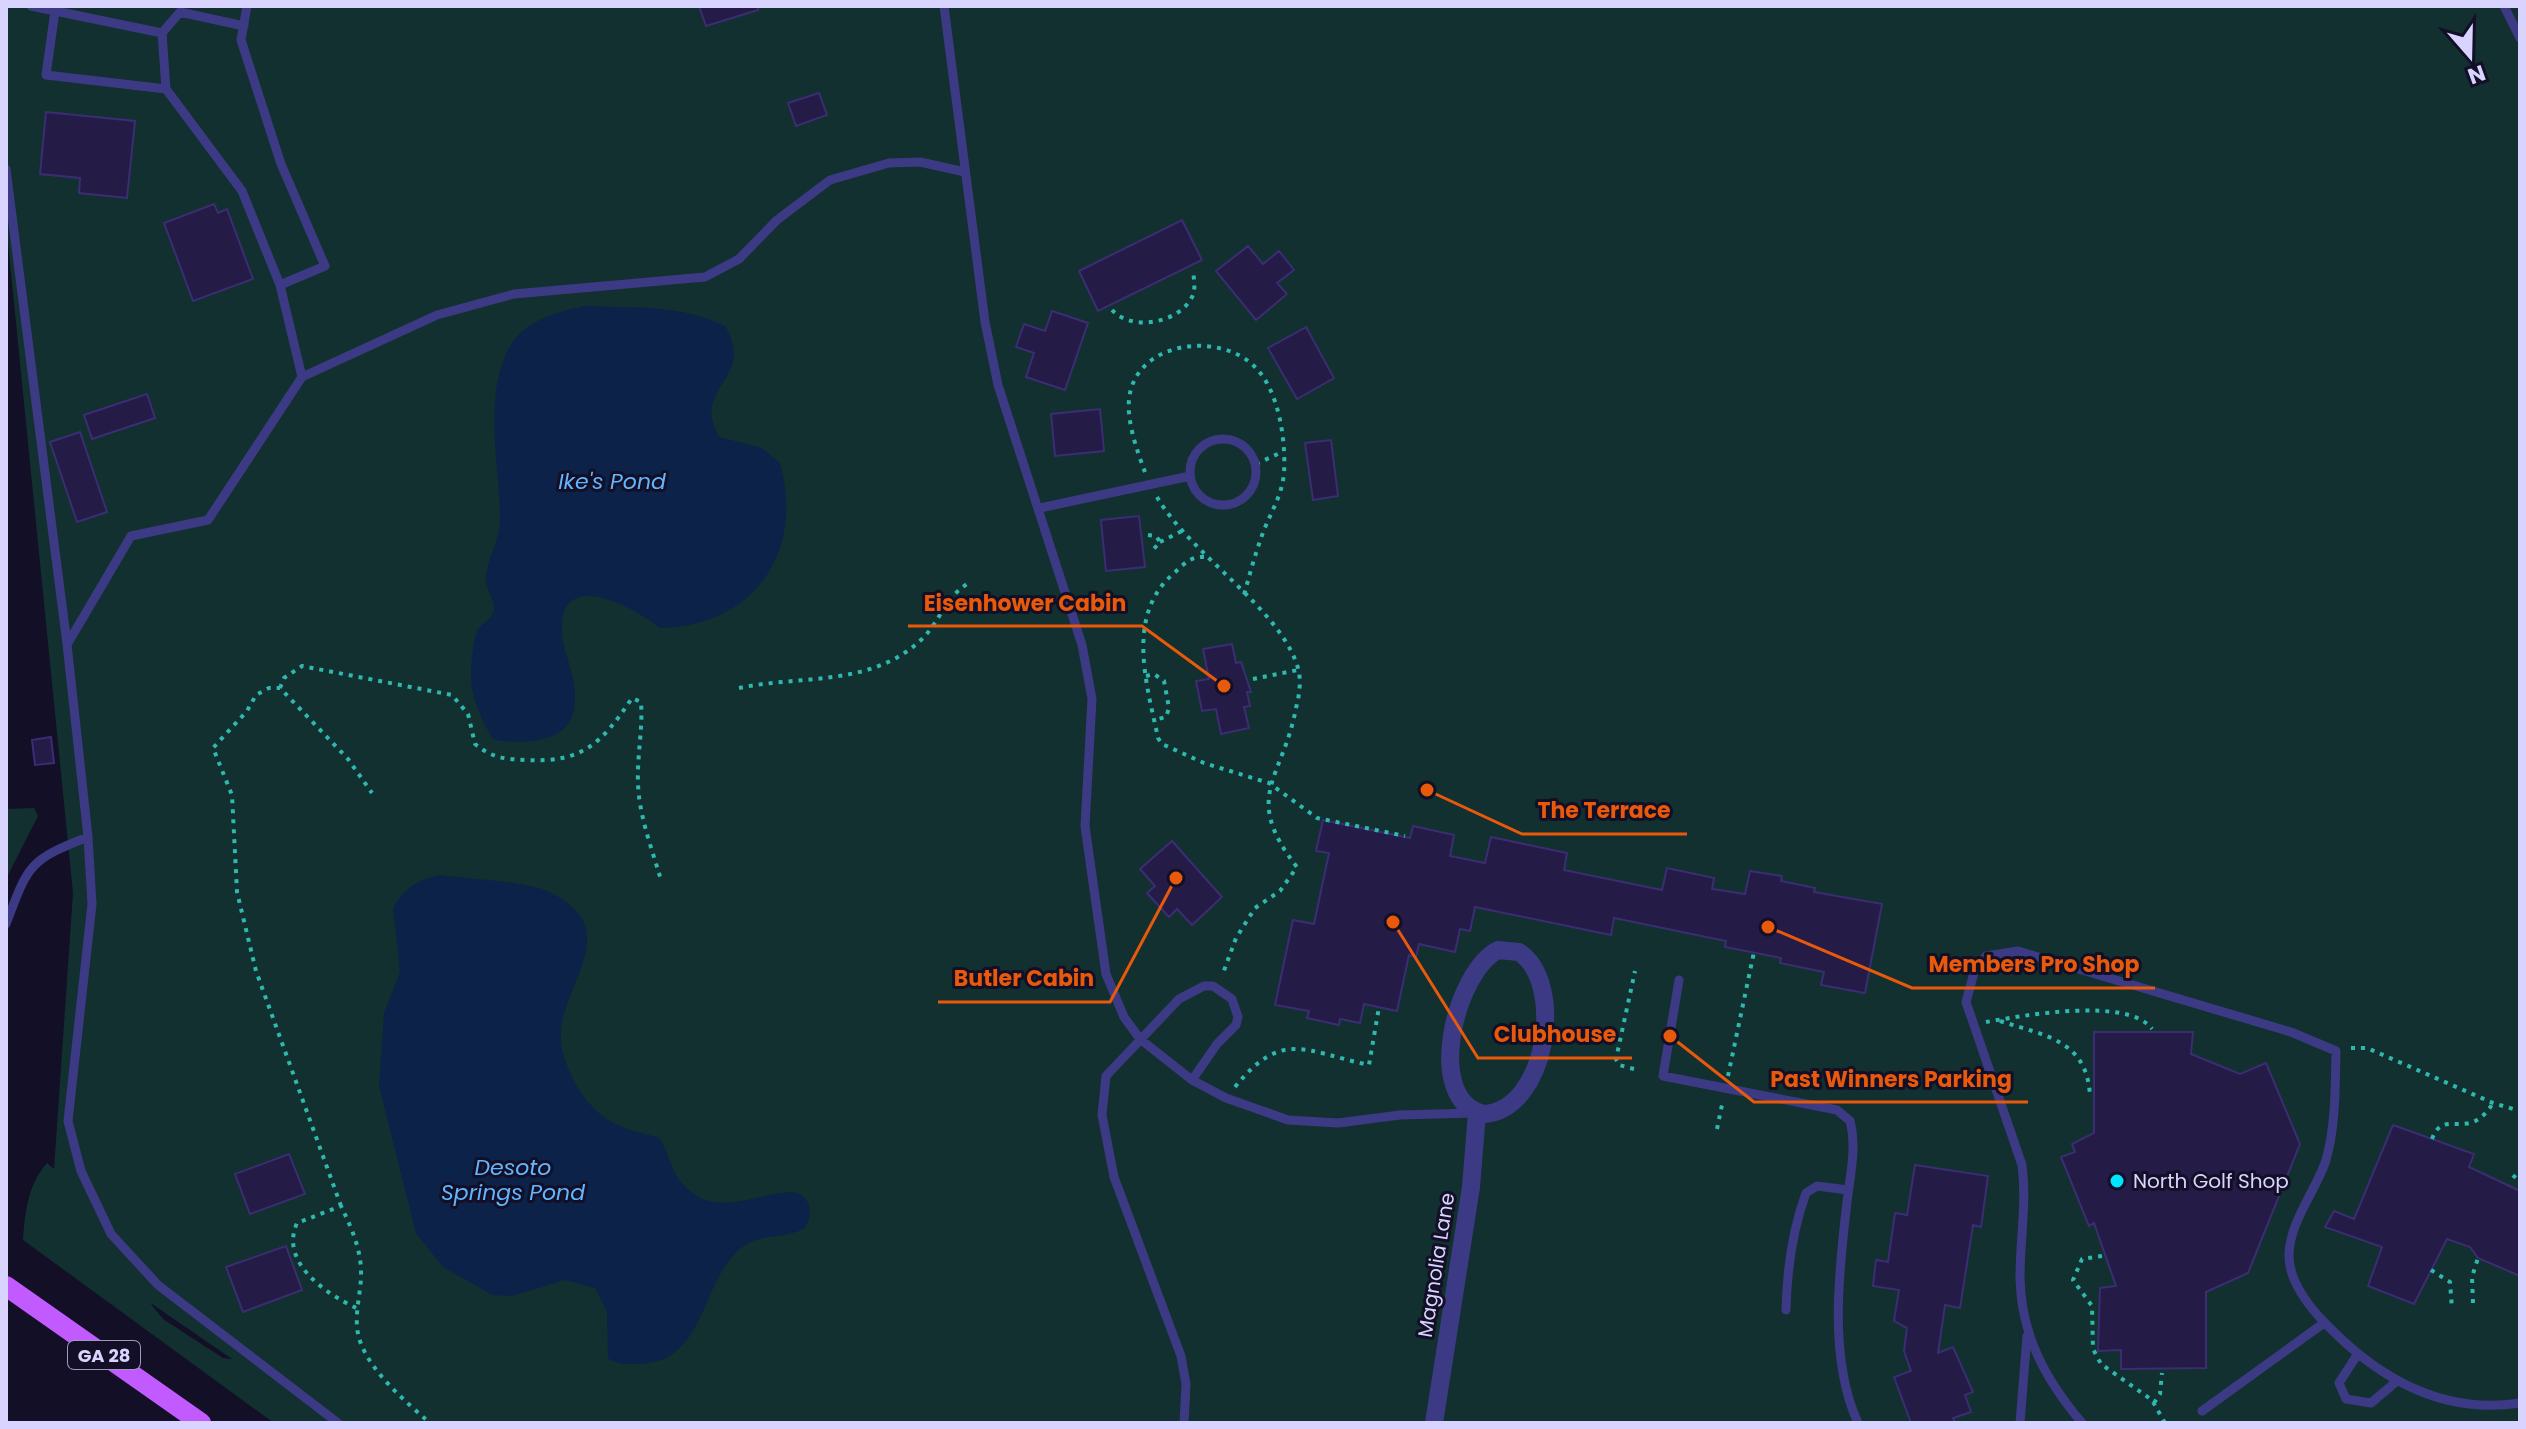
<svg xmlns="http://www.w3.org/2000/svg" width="2526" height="1429" font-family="Poppins,sans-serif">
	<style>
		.green { fill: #12302f; fill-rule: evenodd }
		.water { fill: #0c2248 }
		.building { fill: #241b47; stroke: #3b2d73; stroke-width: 2 }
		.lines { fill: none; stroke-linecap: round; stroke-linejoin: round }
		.path { stroke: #2fb8b0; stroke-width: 4; stroke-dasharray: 4 6; stroke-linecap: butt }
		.lane { stroke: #3d3a85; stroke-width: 9 }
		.street { stroke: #3d3a85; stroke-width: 18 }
		.primary { stroke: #c25bff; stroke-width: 20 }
		.poi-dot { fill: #00e5ff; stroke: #130f26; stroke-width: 3 }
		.labels { text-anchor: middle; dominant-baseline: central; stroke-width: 6; stroke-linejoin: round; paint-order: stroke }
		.shield { fill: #130f26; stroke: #9e99be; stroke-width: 2 }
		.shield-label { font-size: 18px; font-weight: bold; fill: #d9d4ff }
		.poi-label { font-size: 20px; fill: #d9d4ff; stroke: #130f26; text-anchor: start }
		.street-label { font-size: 20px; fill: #d9d4ff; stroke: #130f26 }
		.water-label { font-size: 22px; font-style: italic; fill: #62b6ff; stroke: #130f26 }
		.leader { fill: none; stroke: #e8590c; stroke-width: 3 }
		.callout-dot { fill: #e8590c; stroke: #130f26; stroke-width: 3 }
		.callout-label { font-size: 22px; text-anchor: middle; font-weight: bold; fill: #e8590c; stroke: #130f26; stroke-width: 6; stroke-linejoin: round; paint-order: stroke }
	</style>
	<rect width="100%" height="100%" fill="#130f26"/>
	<path class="green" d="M6 6H2520V1423H274L23 1240C25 1212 28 1184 47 1163L54 1169 73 893 6 223ZM151 1304H152L232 1359 223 1358 163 1319Z
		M34 808 38 816 6 879V809Z"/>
	<path class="water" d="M584 306C632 308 681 304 725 326 757 380 690 386 719 437L762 448 780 463C805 552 754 626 660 628 635 608 558 565 562 633 563 648 569 661 572 675 586 734 550 745 500 741L493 739C482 721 471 697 471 676 471 663 473 645 476 633 479 624 493 620 494 609 494 597 483 585 486 574 490 554 501 536 500 515 499 463 485 407 505 356 519 322 551 314 584 306Z
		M440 875C467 879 526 881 549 892 624 927 566 979 561 1030 559 1049 567 1067 575 1083 583 1097 594 1111 607 1119 623 1130 641 1132 659 1138 669 1151 670 1169 681 1182 712 1220 752 1194 792 1192 811 1195 814 1213 805 1228 785 1240 761 1232 741 1248 699 1282 707 1364 637 1364 626 1364 616 1365 608 1358L607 1312 595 1288 565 1280 512 1296 493 1295 443 1267 416 1233 379 1086 384 1013 400 972 393 908C404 888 418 880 440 875Z"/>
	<path class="building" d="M699 6H758V10L706 26Z
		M819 93 827 115 796 126 788 103Z
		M46 112 135 121 127 198 79 193 80 178 40 174Z
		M214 204 218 213 227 209 253 279 193 301 164 223Z
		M1182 220 1202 260 1098 311 1079 271Z
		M1248 246 1263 264 1279 251 1294 270 1277 283 1287 294 1256 320 1216 271Z
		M1052 311 1088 323 1065 390 1026 377 1034 353 1016 347 1024 324 1045 331Z
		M1306 327 1334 378 1297 399 1268 348Z
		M147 394 155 418 92 439 84 415Z
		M1100 409 1104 451 1055 456 1051 414Z
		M80 432 107 512 77 522 50 442Z
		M1331 440 1338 496 1313 500 1305 443Z
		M1139 516 1145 567 1106 571 1101 520Z
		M1232 644 1236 663 1241 662 1251 692H1247L1250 706 1244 707 1249 728 1221 734 1216 709 1202 711 1196 681 1209 679 1203 649Z
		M51 737 54 763 35 765 32 740Z
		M1323 820 1410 838 1413 826 1454 835 1450 856 1485 863 1491 837 1567 853 1564 870 1662 890 1667 868 1714 878 1712 889 1745 894 1750 871 1782 876 1781 881 1815 888 1814 892 1882 904 1865 993 1821 985 1824 972 1780 963 1781 958 1725 947 1726 941 1614 918 1611 935 1475 907 1470 931 1460 929 1455 952 1419 944 1416 957 1409 955 1397 1011 1364 1004 1360 1023 1340 1019 1339 1025 1307 1018 1309 1011 1275 1005 1293 920 1314 924 1329 853 1316 851Z
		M1172 841 1222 897 1192 925 1177 909 1169 917 1147 893 1155 886 1140 869Z
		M2094 1032H2193L2191 1054 2240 1074 2266 1063 2300 1144 2248 1273 2206 1292V1368L2121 1369V1350L2098 1351 2100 1288 2116 1286 2094 1223 2089 1226 2061 1157 2075 1152 2072 1144 2094 1133Z
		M2393 1125 2474 1154 2469 1167 2520 1191V1276L2478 1258 2470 1247 2447 1239 2414 1304 2368 1286 2382 1247 2325 1227 2334 1211 2354 1219Z
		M289 1154 305 1194 250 1214 235 1174Z
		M1915 1165 1988 1176 1981 1227 1973 1225 1960 1308 1945 1305 1938 1353 1953 1347 1973 1392 1965 1395 1971 1412 1953 1418 1955 1423H1911L1894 1377 1911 1371 1904 1351 1907 1328 1894 1321 1899 1290 1873 1286 1876 1260 1888 1262 1895 1213 1907 1215Z
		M286 1246 302 1290 243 1312 226 1267Z"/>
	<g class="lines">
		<path class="path" d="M1112 310C1132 332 1179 323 1192 297 1196 289 1194 280 1193 271
			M1256 464 1282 452
			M1145 472C1137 451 1127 422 1129 400 1134 341 1220 330 1256 368 1279 392 1286 440 1284 473 1282 495 1272 510 1264 530 1256 551 1250 573 1244 595
			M1157 497C1191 556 1285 611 1299 672 1301 685 1299 696 1296 708 1283 779 1241 796 1297 867L1280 891 1255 908 1236 938 1222 976
			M1148 535 1156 536 1160 542 1151 552
			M1160 542 1182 531
			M1204 557C1190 556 1183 565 1173 574 1125 616 1147 685 1158 738L1162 744 1204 763 1269 783 1317 818 1405 836
			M1146 676 1154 674 1164 681 1169 708 1166 717 1154 720
			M1253 679 1298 670
			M280 688 284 678 302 666 452 695 468 714 475 744C492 758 504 759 526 760 583 763 602 743 632 698L641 702C643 729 637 755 638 783 639 816 652 849 661 880
			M739 688C800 675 871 687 921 640 940 622 944 599 967 584
			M2000 1021C2046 1036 2087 1040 2090 1096
			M1986 1022C2021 1016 2128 996 2152 1029
			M2351 1048H2367L2493 1103 2520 1111
			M1634 1069 1619 1065 1616 1059 1635 971
			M1728 1076 1754 952
			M1235 1087C1282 1029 1304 1051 1369 1065L1379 1007
			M1717 1129 1723 1100
			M2432 1139C2444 1106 2468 1144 2493 1103
			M2513 1178 2520 1170
			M341 1206 256 971 237 892 232 795 213 748 247 711 256 695 269 688H280L348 759 372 793
			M2102 1256 2082 1259 2073 1280 2092 1306 2093 1349 2101 1364 2152 1400 2165 1423
			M2431 1270 2450 1282 2452 1309
			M2473 1303 2472 1277 2478 1258
			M356 1308C327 1294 279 1263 297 1223L341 1206C352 1229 362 1251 361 1277 360 1300 352 1321 361 1344 373 1374 406 1402 430 1423
			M2154 1403 2160 1394 2162 1373"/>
		<path class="lane" d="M31 6 162 33 166 89 242 191 280 285 302 377
			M247 6 241 40 281 164 325 266 280 285
			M944 6 985 322 998 385 1082 645 1092 699 1085 826 1106 974 1124 1017 1140 1039 1192 1080 1226 1098 1288 1120 1338 1123 1400 1115 1474 1113
			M2504 6 2520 38
			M55 11 46 75 166 89
			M162 33 180 12 244 26
			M6 169 67 644 88 837 92 904 68 1121 81 1171 111 1234 158 1285 338 1423
			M1190 472a33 33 0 1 1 66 0a33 33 0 1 1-66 0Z
			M1040 508 1190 476
			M68 643 131 536 208 520 302 377 437 315 514 294 705 277 739 259 777 220 830 180 889 163 920 162 965 172
			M6 924C28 866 28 860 88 837
			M1679 980 1663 1076 1837 1110 1850 1121C1857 1147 1850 1176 1847 1202 1839 1270 1828 1358 1858 1423
			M1786 1310C1787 1269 1792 1231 1806 1193L1817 1186 1848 1190
			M2357 1355 2339 1383 2346 1399 2371 1403 2397 1381
			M2202 1411 2324 1323
			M1184 1423 1186 1384 1181 1356 1114 1177 1102 1115 1106 1076 1179 999 1204 986H1213L1232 999 1238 1017 1236 1025 1217 1044 1192 1080
			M2020 1423 2027 1336
			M2082 1423C2045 1379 2021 1335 2020 1277 2020 1239 2027 1202 2022 1165L1966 1002 1975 969 1986 956 2018 951 2291 1032 2336 1051C2335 1087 2336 1125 2326 1160 2316 1191 2289 1222 2289 1256 2289 1281 2309 1307 2326 1324 2378 1378 2443 1415 2520 1403"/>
		<path class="street" d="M1498 950 1519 952C1566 983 1547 1110 1484 1114 1423 1101 1455 972 1498 950Z
			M1434 1423 1471 1187 1477 1113"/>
		<path class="primary" d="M6 1286 201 1423"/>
	</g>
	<circle class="poi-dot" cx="2117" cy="1181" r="8"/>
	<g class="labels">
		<rect class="shield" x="68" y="1341" width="72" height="28" rx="6"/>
		<g class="shield-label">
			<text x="104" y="1355">GA 28</text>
		</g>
		<g class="poi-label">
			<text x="2133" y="1181">North Golf Shop</text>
		</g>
		<g class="street-label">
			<text transform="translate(1436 1265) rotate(-81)">Magnolia Lane</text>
		</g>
		<g class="water-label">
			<text x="612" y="481">Ike's Pond</text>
			<text x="513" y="1167">Desoto<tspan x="513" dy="25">Springs Pond</tspan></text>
		</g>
	</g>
	<path class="leader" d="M1224 686L1142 626H908M1427 790L1522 834H1687M1768 927L1912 988H2155M1176 878L1110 1002H938M1393 922L1478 1058H1632M1670 1036L1754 1102H2028"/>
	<g class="callout-dot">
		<circle cx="1224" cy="686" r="8"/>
		<circle cx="1427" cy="790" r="8"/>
		<circle cx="1768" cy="927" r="8"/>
		<circle cx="1176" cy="878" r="8"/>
		<circle cx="1393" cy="922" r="8"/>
		<circle cx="1670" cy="1036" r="8"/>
	</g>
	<g class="callout-label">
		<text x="1025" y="611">Eisenhower Cabin</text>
		<text x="1604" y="818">The Terrace</text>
		<text x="2034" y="972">Members Pro Shop</text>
		<text x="1024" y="986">Butler Cabin</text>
		<text x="1555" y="1042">Clubhouse</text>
		<text x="1891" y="1087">Past Winners Parking</text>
	</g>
	<rect width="2526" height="1429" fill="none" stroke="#d9d4ff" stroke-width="16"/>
	<g transform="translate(2470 56) rotate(160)" stroke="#130f26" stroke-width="6" paint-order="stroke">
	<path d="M0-6L14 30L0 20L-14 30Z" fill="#d9d4ff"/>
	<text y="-12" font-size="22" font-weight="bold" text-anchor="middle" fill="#d9d4ff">N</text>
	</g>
</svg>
